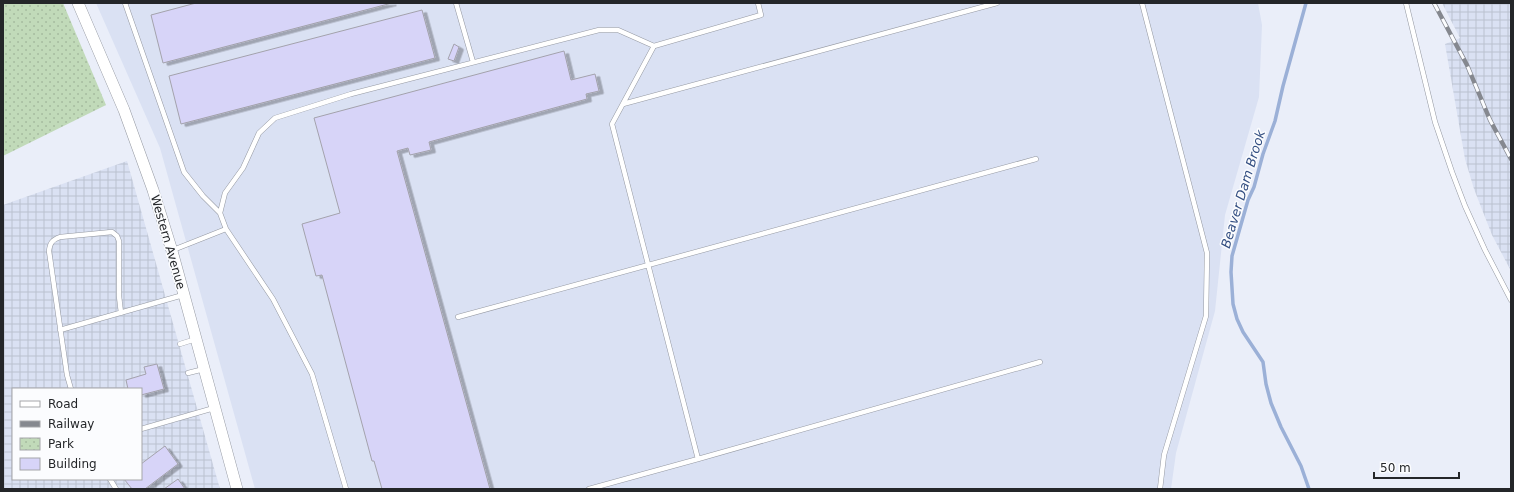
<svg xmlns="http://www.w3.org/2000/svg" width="1514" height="492" font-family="'DejaVu Sans',sans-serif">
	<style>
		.built { fill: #dae1f3 }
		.industrial { fill: url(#industrial-grid); fill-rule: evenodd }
		.park { fill: url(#park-dots) }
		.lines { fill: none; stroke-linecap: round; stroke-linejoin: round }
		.stream { stroke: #9bb0d7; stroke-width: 3.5 }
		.building { fill: #d7d4f8; stroke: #a3a2ac; filter: url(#shadow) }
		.service-casing { stroke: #9599a2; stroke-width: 5.5 }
		.tertiary-casing { stroke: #9599a2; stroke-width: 12 }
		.service { stroke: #fff; stroke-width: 4.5 }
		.tertiary { stroke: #fff; stroke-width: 11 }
		.rail-casing { stroke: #85888f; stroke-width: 4.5 }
		.rail { stroke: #fbfcfe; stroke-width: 3; stroke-dasharray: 9; stroke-linecap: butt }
		.labels { text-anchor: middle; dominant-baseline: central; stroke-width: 3; stroke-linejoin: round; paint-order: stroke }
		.street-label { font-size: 12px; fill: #242629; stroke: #fbfcfe }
		.water-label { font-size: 13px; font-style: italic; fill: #344f82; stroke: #fbfcfe }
	</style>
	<defs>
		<pattern id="industrial-grid" width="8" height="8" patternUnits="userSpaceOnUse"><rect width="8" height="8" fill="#dae1f3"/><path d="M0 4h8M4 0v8" fill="none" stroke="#bbc1d0"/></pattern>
		<pattern id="park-dots" width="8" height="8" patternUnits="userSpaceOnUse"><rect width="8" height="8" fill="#c1dab9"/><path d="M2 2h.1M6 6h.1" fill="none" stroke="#a6bb9f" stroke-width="1.8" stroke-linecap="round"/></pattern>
		<filter id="shadow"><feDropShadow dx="4.5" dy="2.5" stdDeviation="0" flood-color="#0004"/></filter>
	</defs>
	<rect width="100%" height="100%" fill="#eaeef9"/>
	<path class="built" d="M96 3H1258L1262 25 1259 97 1225 215 1215 311 1176 453 1171 489H255L160 148Z"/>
	<path class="industrial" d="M1442 3H1511V271L1492 235 1474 189 1465 159 1445 44 1460 38Z
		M127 161 220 489H3V205ZM13 389H141V479H13Z"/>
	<path class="park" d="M3 3H63L106 105 3 156Z"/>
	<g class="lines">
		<path class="stream" d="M1306 3 1283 86 1275 121 1263 154 1254 187 1248 200 1232 256 1231 272 1233 304 1237 319 1243 332 1263 362 1266 384 1271 403 1281 427 1301 466 1309 489"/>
	</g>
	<path class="building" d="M196 3H392L163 63 151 15Z
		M422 10 435 58 181 124 169 76Z
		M454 44 459 47 454 61 448 59Z
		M564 51 571 80 595 74 599 91 586 94 587 99 429 142 431 150 410 155 408 148 397 151 490 489H382L374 461H372L322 275 316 276 302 224 340 213 314 118Z
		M157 364 164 389 141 395V389H128L126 380 146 374 144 367Z
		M165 446 178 464 145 489H132L124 479H141V464Z
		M178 479 185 489H164Z"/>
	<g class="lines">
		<defs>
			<path id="service" d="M125 3 184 172 203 196 220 213
				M456 3 473 62
				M1142 3 1207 253 1206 316 1164 455 1160 489
				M1406 3 1435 122 1452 172 1465 206 1485 250 1511 300
				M654 46 612 124 698 459 1040 362
				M623 104 997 3
				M226 229 273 299 312 374 346 489
				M173 250 226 229 220 213 225 193 243 168 259 133 275 118 351 94 599 30H618L654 46 761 15 758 3
				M458 317 1036 159
				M60 330 183 295
				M180 344 196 339
				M188 373 204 369
				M71 389 67 375 49 251C50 243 52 240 60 237L112 232 117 236 119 241V296L121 313
				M141 429 214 408
				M110 479 116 489
				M589 489 698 459"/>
			<path id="tertiary" d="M78 3 124 110 153 190 172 251 237 489"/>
		</defs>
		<use href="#service" class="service-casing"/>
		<use href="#tertiary" class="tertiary-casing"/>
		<use href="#service" class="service"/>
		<use href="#tertiary" class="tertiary"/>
		<defs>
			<path id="rail" d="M1434 3 1467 65 1490 120 1511 159"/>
		</defs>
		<use href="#rail" class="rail-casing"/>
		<use href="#rail" class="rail"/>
	</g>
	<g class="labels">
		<g class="street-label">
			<text transform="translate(168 242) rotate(74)">Western Avenue</text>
		</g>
		<g class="water-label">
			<text transform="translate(1243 189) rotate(-73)">Beaver Dam Brook</text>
		</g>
	</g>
	<rect width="1514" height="492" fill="none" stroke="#242629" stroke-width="8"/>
	<rect x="12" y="388" width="130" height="92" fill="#fbfcfe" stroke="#a5a6a9"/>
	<rect x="20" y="401" width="20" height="6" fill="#ffffff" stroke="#a5a6a9"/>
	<text x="48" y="408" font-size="12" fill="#242629">Road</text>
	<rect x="20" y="421" width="20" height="6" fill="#85888f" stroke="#a5a6a9"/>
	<text x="48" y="428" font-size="12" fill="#242629">Railway</text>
	<rect x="20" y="438" width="20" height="12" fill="url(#park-dots)" stroke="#a5a6a9"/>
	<text x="48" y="448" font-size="12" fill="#242629">Park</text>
	<rect x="20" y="458" width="20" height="12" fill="#d7d4f8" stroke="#a5a6a9"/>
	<text x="48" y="468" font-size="12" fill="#242629">Building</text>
	<path d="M1374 472v6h85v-6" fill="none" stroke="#242629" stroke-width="2"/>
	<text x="1380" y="472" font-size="12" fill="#242629" stroke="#fbfcfe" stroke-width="3" paint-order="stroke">50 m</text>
</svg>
